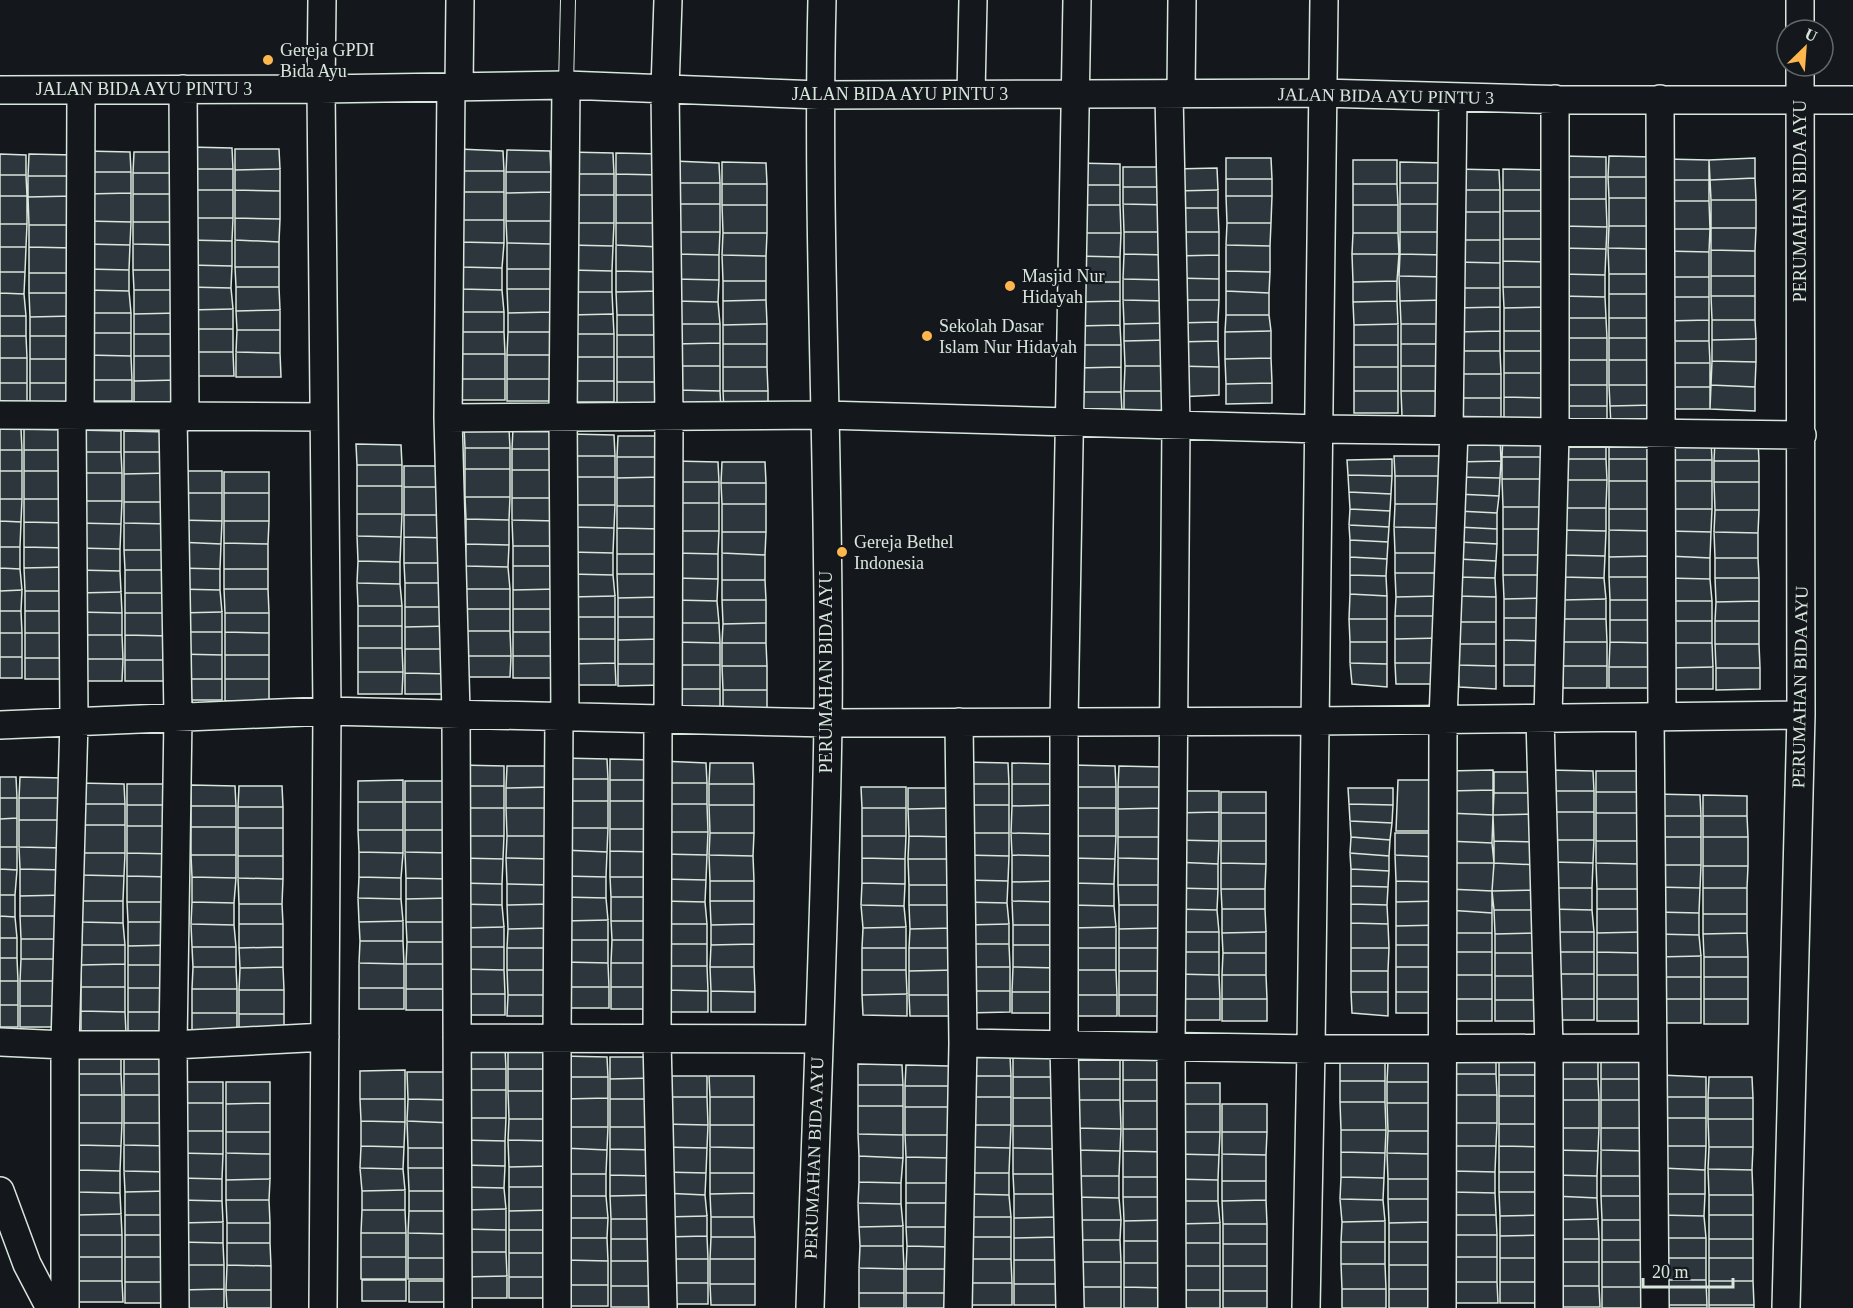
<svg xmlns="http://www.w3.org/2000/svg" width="1853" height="1308" font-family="Georgia,serif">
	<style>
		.building { fill: #2c363c; stroke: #d8e6dc; stroke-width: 1.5 }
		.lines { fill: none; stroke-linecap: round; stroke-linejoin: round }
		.service-casing { stroke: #d8e6dc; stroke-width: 16 }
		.minor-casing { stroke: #d8e6dc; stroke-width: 30 }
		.service { stroke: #14181c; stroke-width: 14 }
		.minor { stroke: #14181c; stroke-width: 27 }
		.poi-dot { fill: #ffb74d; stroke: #14181c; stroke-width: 2 }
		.labels { text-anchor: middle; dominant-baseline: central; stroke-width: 4.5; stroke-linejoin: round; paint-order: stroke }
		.poi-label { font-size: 18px; fill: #d8e6dc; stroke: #14181c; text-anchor: start }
		.street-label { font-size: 18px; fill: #d8e6dc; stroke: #14181c }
	</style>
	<rect width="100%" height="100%" fill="#14181c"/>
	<path class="building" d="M188 147 232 148 233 169H188Z
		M235 149H279L280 169 235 170Z
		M459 149 503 151 504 171H459Z
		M507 150 550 151 551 172H506Z
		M85 151 130 152 131 172H86Z
		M134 152H177L178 173H133Z
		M568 152 613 153 614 174H569Z
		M616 153 660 154 661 175 616 174Z
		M0 154 26 155V175H0Z
		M29 154 73 155V176H28Z
		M1562 156 1606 157V177H1562Z
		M1609 156 1652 157 1653 177H1608Z
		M1226 158H1271L1272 179H1226Z
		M1755 158V178L1710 180 1709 160Z
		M1665 159 1709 160V180H1664Z
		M1353 160H1397V184H1353Z
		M674 161 719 163 720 183H675Z
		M722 162 766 163 767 184H722Z
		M1400 162 1444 163V183H1400Z
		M1076 163 1120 164V185H1076Z
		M1123 167H1168L1169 187H1123Z
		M1217 168 1218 190 1175 191 1174 169Z
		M188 169H233V190H188Z
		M280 169V191L235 190V170Z
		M1456 169 1499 170 1500 190H1455Z
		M1503 169 1547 170V190H1503Z
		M459 171H504V192H460Z
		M86 172H131V193L86 194Z
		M506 172H551V192L506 193Z
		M133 173H178V194H133Z
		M569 174H614V195H569Z
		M616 174 661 175V195H616Z
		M0 175H26L27 196H0Z
		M28 176H73V196L28 197Z
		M1562 177H1606V199H1562Z
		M1608 177H1653V198H1609Z
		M1755 178 1756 200H1711L1710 180Z
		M1226 179H1272V196H1226Z
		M1664 180H1709V201H1665Z
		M675 183H720V204H675Z
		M1400 183H1444L1445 204H1400Z
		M722 184H767V205H722Z
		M1353 184H1397L1398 205H1353Z
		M1076 185H1120V205H1076Z
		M1123 187H1169V205L1123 204Z
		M188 190H233V218H189Z
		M235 190 280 191V219L235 218Z
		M1218 190V208H1175V191Z
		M1455 190H1500V212H1455Z
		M1503 190H1547V211H1503Z
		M460 192H504V220H460Z
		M551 192V221H506V193Z
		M131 193V222L86 221V194Z
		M133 194H178V222H133Z
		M569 195H614V223H569Z
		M616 195H661V223H616Z
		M0 196H27V224H0Z
		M73 196 74 225H29L28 197Z
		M1226 196H1272L1271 223H1227Z
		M1609 198H1653V226H1609Z
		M1562 199H1606L1607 227 1562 226Z
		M1711 200H1756V228H1711Z
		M1665 201H1709L1710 229H1665Z
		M675 204H720V232H676Z
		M1123 204 1169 205V232H1124Z
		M1400 204H1445V232H1400Z
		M722 205H767V233H723Z
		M1076 205H1120L1121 233H1076Z
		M1353 205H1398V233H1353Z
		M1175 208H1218L1219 232H1175Z
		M1503 211H1547L1548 239H1503Z
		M1455 212H1500V240H1455Z
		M189 218H233L232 241 188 240Z
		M235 218 280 219 279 242 235 240Z
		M460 220H504V243L460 242Z
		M86 221 131 222 130 245 86 244Z
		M506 221H551V244L507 243Z
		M133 222H178V245L133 244Z
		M569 223H614L613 246 569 245Z
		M616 223H661L660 247 616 245Z
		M1227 223H1271L1270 246 1226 245Z
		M0 224H27L26 247H0Z
		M29 225H74L73 248 29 247Z
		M1562 226 1607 227 1606 249 1561 248Z
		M1609 226H1653L1652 249 1608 248Z
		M1711 228H1756L1755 251 1711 250Z
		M1665 229H1710L1709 252 1665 251Z
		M676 232H720L719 255 676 254Z
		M1124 232H1169L1168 255 1124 254Z
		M1175 232H1219V255L1175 256Z
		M1400 232H1445V255L1400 254Z
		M723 233H767L766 256 722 255Z
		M1076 233H1121L1120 257 1076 256Z
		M1353 233H1398L1399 254H1352Z
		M1503 239H1548L1547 262 1503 261Z
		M188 240 232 241V266L189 265Z
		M235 240 279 242V267H235Z
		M1455 240H1500V263L1456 262Z
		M460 242 504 243 502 268 460 267Z
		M507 243 551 244V269H507Z
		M86 244 130 245 129 270 87 269Z
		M133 244 178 245 177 270H133Z
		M569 245 613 246 612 271 569 270Z
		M616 245 660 247V272L616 271Z
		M1226 245 1270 246V272L1226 271Z
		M0 247H26L25 272H0Z
		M29 247 73 248V273H29Z
		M1561 248 1606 249 1605 275 1562 274Z
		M1608 248 1652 249V274H1609Z
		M1711 250 1755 251V276H1711Z
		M1665 251 1709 252V277H1665Z
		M676 254 719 255V280L675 279Z
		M1124 254 1168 255 1167 280 1123 279Z
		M1352 254H1399L1397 281 1353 282Z
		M1400 254 1445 255V277L1399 276Z
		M722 255 766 256V281H723Z
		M1219 255V279L1176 278 1175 256Z
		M1076 256 1120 257V282H1076Z
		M1503 261 1547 262V287H1503Z
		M1456 262 1500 263V288H1456Z
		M189 265 232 266 231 288 188 287Z
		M235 267H279V287H236Z
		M460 267 502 268V290L460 289Z
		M87 269 129 270V291L86 290Z
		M507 269H551V289H507Z
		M133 270H177V290H134Z
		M569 270 612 271V292H569Z
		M616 271 660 272V291L616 292Z
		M1226 271 1270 272 1269 293 1226 291Z
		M0 272H25L24 294 0 293Z
		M29 273H73V293H29Z
		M1562 274 1605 275V297L1561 296Z
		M1609 274H1652V294H1609Z
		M1399 276 1445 277V300L1400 301Z
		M1711 276H1755V296H1711Z
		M1665 277H1709V297H1665Z
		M1176 278 1219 279V300H1176Z
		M675 279 719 280 718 302 675 301Z
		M1123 279 1167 280 1166 301 1123 300Z
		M723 281H766V300L723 301Z
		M1397 281V301L1353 302V282Z
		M1076 282H1120V301L1077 302Z
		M188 287 231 288 233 309 189 310Z
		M236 287H279L280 310 236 311Z
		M1503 287H1547V307L1504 308Z
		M1456 288H1500V307L1456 308Z
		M460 289 502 290 504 312H461Z
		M507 289H551V312L508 313Z
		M86 290 129 291 131 313H87Z
		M134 290H177L178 313 134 314Z
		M660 291 661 315H617L616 292Z
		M1226 291 1269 293V315H1226Z
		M569 292H612L613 314 570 315Z
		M0 293 24 294 26 316H0Z
		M29 293H73V316L30 317Z
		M1609 294H1652L1653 318H1609Z
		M1561 296 1605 297 1606 318H1563Z
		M1711 296H1755V320H1712Z
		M1665 297H1709V320L1666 321Z
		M766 300 767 324 723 325V301Z
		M1123 300 1166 301 1168 323 1124 324Z
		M1176 300H1219L1218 322 1176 323Z
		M1445 300 1444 324H1401L1400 301Z
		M675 301 718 302 720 324H677Z
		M1120 301V325L1077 326V302Z
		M1397 301 1398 324 1354 325 1353 302Z
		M1500 307V331L1457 332 1456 308Z
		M1547 307V331H1504V308Z
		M233 309V329H189V310Z
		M280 310V330H237L236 311Z
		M461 312H504V332H461Z
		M551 312V332H508V313Z
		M87 313H131V333H88Z
		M178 313V334H134V314Z
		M613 314 614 334H570V315Z
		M617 315H661V335H617Z
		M1226 315H1269L1271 331 1225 332Z
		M0 316H26V336H0Z
		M73 316V336H30V317Z
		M1563 318H1606L1607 338H1563Z
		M1609 318H1653V338H1609Z
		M1709 320V341H1666V321Z
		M1712 320H1755L1756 339 1712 340Z
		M1218 322V341L1177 342 1176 323Z
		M1168 323V340L1124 341V324Z
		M677 324H720V343L676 344Z
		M767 324V344H723V325Z
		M1398 324V345H1354V325Z
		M1401 324H1444L1445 344H1401Z
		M1120 325 1121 345H1077V326Z
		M189 329H233V352H190Z
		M237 330H280V353L236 352Z
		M1271 331V358L1225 359V332Z
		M1500 331V351H1457V332Z
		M1504 331H1547L1548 351H1504Z
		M461 332H504L505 354H460Z
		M508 332H551V355H507Z
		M88 333H131V356L87 355Z
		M134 334H178V356H134Z
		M570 334H614V357H570Z
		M617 335H661V357H617Z
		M0 336H26L27 358H0Z
		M30 336H73L74 359H30Z
		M1563 338H1607V360H1563Z
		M1609 338H1653L1654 360H1609Z
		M1756 339V362L1712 361V340Z
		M1168 340V366H1125L1124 341Z
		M1218 341 1219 367 1177 366V342Z
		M1666 341H1709L1710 363H1665Z
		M720 343V366H676V344Z
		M723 344H767V367H723Z
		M1401 344H1445V366H1401Z
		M1077 345H1121V367L1077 368Z
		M1354 345H1398V367H1354Z
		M1457 351H1500L1501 374H1456Z
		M1504 351H1548V373H1504Z
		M190 352H233L234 376H189Z
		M236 352 280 353 281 377H236Z
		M460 354H505V379H460Z
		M87 355 131 356 132 380H87Z
		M507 355H551L552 379H507Z
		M134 356H178V380L134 381Z
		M570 357H614V381H570Z
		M617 357H661V382H617Z
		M0 358H27V383H0Z
		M1271 358 1272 383 1226 384 1225 359Z
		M30 359H74V383H30Z
		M1563 360H1607V385H1563Z
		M1609 360H1654V385H1609Z
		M1712 361 1756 362 1755 387 1711 385Z
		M1665 363H1710V387H1665Z
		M676 366H720V391L677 390Z
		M1125 366H1168L1169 391H1124Z
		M1177 366 1219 367V395L1178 397Z
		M1401 366H1445V391H1401Z
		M723 367H767L768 391H723Z
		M1121 367V392H1077V368Z
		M1354 367H1398V391H1354Z
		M1504 373H1548V398L1504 397Z
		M1456 374H1501V398H1456Z
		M460 379H505V400H460Z
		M507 379H552V401H507Z
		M87 380H132V401H87Z
		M178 380 179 402H134V381Z
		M570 381H614V402H570Z
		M617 382H661V403H617Z
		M0 383H27V404H0Z
		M30 383H74V405H30Z
		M1272 383V403L1226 404V384Z
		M1563 385H1607V406H1563Z
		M1609 385H1654V405L1610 406Z
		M1711 385 1755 387V411L1710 409Z
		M1665 387H1710V409H1665Z
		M677 390 720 391 721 411 677 412Z
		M723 391H768V412H724Z
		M1124 391H1169V412H1124Z
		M1354 391H1398V413H1354Z
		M1401 391H1445V416H1402Z
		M1077 392H1121L1122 413H1077Z
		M1504 397 1548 398 1549 419H1504Z
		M1456 398H1501V419H1456Z
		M1654 405 1655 426 1611 427 1610 406Z
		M1563 406H1607V424H1563Z
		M464 426 509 428 510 448H465Z
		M513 428H556L557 449H512Z
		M0 429H21L22 450H0Z
		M24 429 68 430V450H24Z
		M76 430 121 431V452H77Z
		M124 431 168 432V452H124Z
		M569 434 614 435 615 456H570Z
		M1455 435H1500L1501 461 1456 462Z
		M618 436H661L662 457H617Z
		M1503 437H1546L1547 457H1502Z
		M1561 437 1606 438V459H1562Z
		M1609 438 1653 439V459H1609Z
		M1667 438 1711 439 1712 460H1667Z
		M1715 439 1758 440 1759 461H1714Z
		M356 444 401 445 402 465H357Z
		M465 448H510V469H465Z
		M512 449H557V470H512Z
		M0 450H22V471H0Z
		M24 450H68V471H24Z
		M77 452H121L122 473H77Z
		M124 452H168L169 473 124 474Z
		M570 456H615V477H570Z
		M1394 456H1439V476H1395Z
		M617 457H662V477L617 478Z
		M1502 457H1547V479H1502Z
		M1392 459V476L1348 475 1347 460Z
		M1562 459H1606L1607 480H1562Z
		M1609 459H1653V481H1609Z
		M1667 460H1712V481H1667Z
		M674 461 718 462 719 482H674Z
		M1501 461 1500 478 1457 477 1456 462Z
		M1714 461H1759V482H1714Z
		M722 462H765L766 483H721Z
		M357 465H402V486H357Z
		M404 466H448L449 487H404Z
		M465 469H510V497H465Z
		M512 470H557V498H512Z
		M0 471H22V499H0Z
		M24 471H68L69 499H24Z
		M177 471H222V493H177Z
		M224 472H269V493H224Z
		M77 473H122V501H77Z
		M169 473V502H124V474Z
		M1348 475 1392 476 1391 494 1349 492Z
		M1395 476H1439V504H1395Z
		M570 477H615V505H570Z
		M662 477V506H617V478Z
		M1457 477 1500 478 1499 496 1457 494Z
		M1502 479H1547L1548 507H1503Z
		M1562 480H1607L1606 508H1562Z
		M1609 481H1653L1654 509H1609Z
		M1667 481H1712V509H1668Z
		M674 482H719V503H675Z
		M1714 482H1759V510H1715Z
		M721 483H766V504H722Z
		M357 486H402V514H357Z
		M404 487H449V515H404Z
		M1349 492 1391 494 1390 511 1350 509Z
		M177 493H222V521L177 520Z
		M224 493H269V521H224Z
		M1457 494 1499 496 1497 513 1458 511Z
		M465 497H510L509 520 466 519Z
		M512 498H557L556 521 512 520Z
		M0 499H22L21 522 0 521Z
		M24 499H69L68 523 24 522Z
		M77 501H122L121 524 77 523Z
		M124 502H169L168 524 124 523Z
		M675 503H719V531H675Z
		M722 504H766V532H722Z
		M1395 504H1439L1438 528 1394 527Z
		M570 505H615L614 528 570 527Z
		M617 506H662L661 529 617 528Z
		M1503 507H1548L1547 529H1503Z
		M1562 508H1606V531L1562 530Z
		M1350 509 1390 511 1389 527 1349 525Z
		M1609 509H1654L1653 531 1609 530Z
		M1668 509H1712L1711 532 1668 531Z
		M1715 510H1759L1758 533 1714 532Z
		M1458 511 1497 513V529L1458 527Z
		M357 514H402L401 537 357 536Z
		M404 515H449L448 538 404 537Z
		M466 519 509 520V545L466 544Z
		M177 520 222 521 221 544 177 542Z
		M512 520 556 521V546H513Z
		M0 521 21 522 20 547H0Z
		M224 521H269L268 544 224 543Z
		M24 522 68 523V548L24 547Z
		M77 523 121 524 120 549 78 548Z
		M124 523 168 524V550H124Z
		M1349 525 1389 527 1388 542 1350 540Z
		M570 527 614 528 613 553 570 552Z
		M1394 527 1438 528V553H1395Z
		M1458 527 1497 529V544L1459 542Z
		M617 528 661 529V554H617Z
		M1503 529H1547V555H1503Z
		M1562 530 1606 531 1605 556 1562 555Z
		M1609 530 1653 531V556L1609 557Z
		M675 531H719L718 554 675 553Z
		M1668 531 1711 532 1710 558 1668 556Z
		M722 532H766L765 555 722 553Z
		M1714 532 1758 533V558H1715Z
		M357 536 401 537 400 562 358 561Z
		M404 537 448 538V563H404Z
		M1350 540 1388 542 1387 559 1350 557Z
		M177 542 221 544 220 569 177 568Z
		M1459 542 1497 544 1496 561 1458 559Z
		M224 543 268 544V569H224Z
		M466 544 509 545 508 567 465 566Z
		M513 546H556V566H513Z
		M0 547H20V569L0 568Z
		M24 547 68 548V567L24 568Z
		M78 548 120 549V571L77 570Z
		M124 550H168V570H125Z
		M570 552 613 553V575L570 574Z
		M675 553 718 554V579L675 578Z
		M722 553 765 555V580H722Z
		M1395 553H1438L1439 573H1395Z
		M617 554H661L662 574H617Z
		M1503 555H1547V575H1503Z
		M1562 555 1605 556 1604 578 1562 577Z
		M1653 556V577H1609V557Z
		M1668 556 1710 558V579L1667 578Z
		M1350 557 1387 559 1386 576 1350 575Z
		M1715 558H1758L1759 578H1715Z
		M1458 559 1496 561 1495 578 1458 577Z
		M358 561 400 562V584L357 583Z
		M404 563H448V583H405Z
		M465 566 508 567 510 589H466Z
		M513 566H556L557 589 513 590Z
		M68 567V591H25L24 568Z
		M0 568 20 569 22 590 0 591Z
		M177 568 220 569V590L177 589Z
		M224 569H268V589H224Z
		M77 570 120 571 121 592 78 593Z
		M125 570H168V593H125Z
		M1395 573H1439V596L1396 597Z
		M570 574 613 575 615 596 571 597Z
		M617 574H662V597L618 598Z
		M1350 575 1386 576 1387 596 1350 594Z
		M1503 575H1547V598L1504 599Z
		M1458 577 1495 578 1496 597 1458 596Z
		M1562 577 1604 578 1606 599 1563 600Z
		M1609 577H1653V600H1610Z
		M675 578 718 579 717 601 675 600Z
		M1667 578 1710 579 1712 601H1669Z
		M1715 578H1759V601L1716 602Z
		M722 580H765L766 600H722Z
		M357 583 400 584 402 606H358Z
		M405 583H448L449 607H405Z
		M177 589 220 590 222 612 178 613Z
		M224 589H268L269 613H225Z
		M466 589H510V609H466Z
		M557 589V609H513V590Z
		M22 590 21 611H0V591Z
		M25 591H68V611H25Z
		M121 592 122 613 78 612V593Z
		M125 593H168L169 613H125Z
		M1350 594 1387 596V619H1349Z
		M615 596V617H571V597Z
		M1439 596V616H1395L1396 597Z
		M1458 596 1496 597V622H1458Z
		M662 597V617H618V598Z
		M1547 598V618H1504V599Z
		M1606 599V619H1563V600Z
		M675 600 717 601 719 623H676Z
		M722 600H766V623L723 624Z
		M1610 600H1653V620H1610Z
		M1669 601H1712V621H1668Z
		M1759 601V621H1715L1716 602Z
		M358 606H402V626H358Z
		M405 607H449V626L405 627Z
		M466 609H510V631H466Z
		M513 609H557V632H513Z
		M0 611H21L22 633H0Z
		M25 611H68L69 633H25Z
		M78 612 122 613V635H78Z
		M222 612V632H178V613Z
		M125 613H169V636L125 635Z
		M225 613H269V633L225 632Z
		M1395 616H1439L1440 638 1395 639Z
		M571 617H615V639H571Z
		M618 617H662V639L618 640Z
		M1504 618H1547V641L1504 640Z
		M1349 619H1387V642H1350Z
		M1563 619H1606L1607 642H1563Z
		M1610 620H1653L1654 643 1610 642Z
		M1668 621H1712V643H1668Z
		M1715 621H1759V644H1715Z
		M1458 622H1496V644H1458Z
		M676 623H719L720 643 676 642Z
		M766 623V643H722L723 624Z
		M358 626H402V648H358Z
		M449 626V649H405V627Z
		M466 631H510L511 656H466Z
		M178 632H222V655L178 654Z
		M225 632 269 633V655H225Z
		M513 632H557L558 656H513Z
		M0 633H22V657H0Z
		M25 633H69V658H25Z
		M78 635H122L123 659H78Z
		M125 635 169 636V660H125Z
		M1440 638V663H1395V639Z
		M571 639H615V663L571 664Z
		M662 639V664H618V640Z
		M1504 640 1547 641 1548 665H1504Z
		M676 642 720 643V665H675Z
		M1350 642H1387V664L1350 663Z
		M1563 642H1607V666H1562Z
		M1610 642 1654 643V667H1609Z
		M722 643H766L767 666H722Z
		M1668 643H1712L1713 667 1669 668Z
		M1458 644H1496V666L1458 665Z
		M1715 644H1759L1760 668H1716Z
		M358 648H402L403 672H358Z
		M405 649H449V674L405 673Z
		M178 654 222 655V679H178Z
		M225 655H269V679H225Z
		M466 656H511L510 677H466Z
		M513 656H558V678H513Z
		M0 657H22V678H0Z
		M25 658H69V679H25Z
		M78 659H123L122 681H78Z
		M125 660H169L170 681H125Z
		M615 663 616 685H571V664Z
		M1350 663 1387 664V687L1352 684Z
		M1395 663H1440V684H1396Z
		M618 664H662V685L618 686Z
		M675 665H720V689H676Z
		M1458 665 1496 666V689L1459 687Z
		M1504 665H1548V686H1504Z
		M722 666H767V690H723Z
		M1562 666H1607V688H1563Z
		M1609 667H1654V688H1609Z
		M1713 667V689H1668L1669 668Z
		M1716 668H1760V689L1716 690Z
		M358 672H403L402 694H358Z
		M405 673 449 674 450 694H405Z
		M178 679H222V700H178Z
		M225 679H269V701H225Z
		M676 689H720V711H676Z
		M723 690H767V711H723Z
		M562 758 607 759 608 779H563Z
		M610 759 654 760V780H610Z
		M661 761 706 763 707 783H662Z
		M964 762 1008 763 1009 784H965Z
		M710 763H753L754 784H709Z
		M1012 763 1055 764 1056 784H1012Z
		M459 765 504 766V786H459Z
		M1070 765 1115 766 1116 787H1071Z
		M507 766H550L551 787 506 788Z
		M1119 766 1162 767 1163 787H1118Z
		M1493 770V790L1448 791 1447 771Z
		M1548 770 1593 771 1594 791H1549Z
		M1596 771H1640L1641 792H1596Z
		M1494 772H1538L1539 793H1494Z
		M0 777H16L17 798H0Z
		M20 777 63 778 64 798H19Z
		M563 779H608V801H563Z
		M403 780V802H358V781Z
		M610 780H654L655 801H610Z
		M1398 780H1441L1440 831H1396Z
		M405 781H450V802H405Z
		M79 783 124 784 125 804H80Z
		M662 783H707V804H662Z
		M127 784H171V805H127Z
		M709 784H754V805H709Z
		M965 784H1009V805H965Z
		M1012 784H1056V805L1012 806Z
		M191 785 235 786 236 806H191Z
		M239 786H282L283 807H238Z
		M459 786H504V808H459Z
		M551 787V808H506V788Z
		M861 787H906V808H862Z
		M1071 787H1116V808H1071Z
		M1118 787H1163V808L1118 809Z
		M908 788H953V808L908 809Z
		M1348 788H1393V805L1349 804Z
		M1493 790V815L1448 813V791Z
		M1175 791H1219V812L1174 813Z
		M1549 791H1594V812H1549Z
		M1221 792H1266V813H1221Z
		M1596 792H1641V813H1596Z
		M1494 793H1539V814L1493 815Z
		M1655 794 1700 795 1701 816H1656Z
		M1703 795 1747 796V816H1703Z
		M0 798H17V818L0 819Z
		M19 798H64V820H19Z
		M563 801H608V828H564Z
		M610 801H655V829H610Z
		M358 802H403V830H358Z
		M405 802H450V830H405Z
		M80 804H125V825H80Z
		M662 804H707L708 832H663Z
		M1349 804 1393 805 1392 823 1350 821Z
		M127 805H171L172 826H127Z
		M709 805H754V833H710Z
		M965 805H1009V833H965Z
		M1056 805V834L1011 833 1012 806Z
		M191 806H236V827H191Z
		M238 807H283V828H238Z
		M459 808H504V836H460Z
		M506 808H551V836H507Z
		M862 808H906V836H862Z
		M953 808V837L909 836 908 809Z
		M1071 808H1116V836H1071Z
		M1163 808V837H1118V809Z
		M1219 812V841L1175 840 1174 813Z
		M1549 812H1594V840H1550Z
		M1221 813H1266V841H1221Z
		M1448 813 1493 815 1492 843 1447 841Z
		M1596 813H1641V841H1596Z
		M1539 814V842L1494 841 1493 815Z
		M1656 816H1701V837H1656Z
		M1703 816H1747L1748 837H1703Z
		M17 818V847H0V819Z
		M19 820H64V848L19 847Z
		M1350 821 1392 823 1390 840 1351 837Z
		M80 825H125V853H80Z
		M127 826H172V854L127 853Z
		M191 827H236V855H191Z
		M238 828H283V856H238Z
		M564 828H608L607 852 563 850Z
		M610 829H655L654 852 610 851Z
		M358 830H403V853L359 852Z
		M405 830H450V853L405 852Z
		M663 832H708L707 855 663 854Z
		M710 833H754L753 856 709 855Z
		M965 833H1009V856L965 855Z
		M1011 833 1056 834V856L1012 855Z
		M1395 833H1440V857L1395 855Z
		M460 836H504L503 859 460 858Z
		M507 836H551L550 859 506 858Z
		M862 836H906L905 859 862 858Z
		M909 836 953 837 952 859H908Z
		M1071 836H1116L1115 859 1071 858Z
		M1118 837H1163L1162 859 1118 858Z
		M1351 837 1390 840 1389 856 1350 853Z
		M1656 837H1701V865H1656Z
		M1703 837H1748V866H1703Z
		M1175 840 1219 841 1218 864 1174 862Z
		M1550 840H1594L1593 863 1550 862Z
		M1221 841H1266V864L1221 863Z
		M1447 841 1492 843 1494 863H1447Z
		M1494 841 1539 842 1538 865 1494 863Z
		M1596 841H1641L1640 864 1596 863Z
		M0 847H17V870L0 869Z
		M19 847 64 848V870L20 869Z
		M563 850 607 852 606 877 564 876Z
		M610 851 654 852V877H610Z
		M359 852 403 853 401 878 359 877Z
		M405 852 450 853 449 879 406 878Z
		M80 853H125L124 876 80 875Z
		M127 853 172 854 171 877 127 876Z
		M1350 853 1389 856V871L1351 869Z
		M663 854 707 855 706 880 663 879Z
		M191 855H236V878L192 877Z
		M709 855 753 856 754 881H710Z
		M965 855 1009 856 1008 881 965 880Z
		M1012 855 1056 856V881L1012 882Z
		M1395 855 1440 857 1439 882 1396 881Z
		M238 856H283V879L238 878Z
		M460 858 503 859 502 884 460 883Z
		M506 858 550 859 551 885 507 884Z
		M862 858 905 859V884L862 883Z
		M1071 858 1115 859 1114 884 1072 883Z
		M1118 858 1162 859V885H1118Z
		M908 859H952V885H909Z
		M1174 862 1218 864V889L1175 888Z
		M1550 862 1593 863 1592 888H1549Z
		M1221 863 1266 864 1265 889H1221Z
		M1447 863H1494L1492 891 1448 889Z
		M1494 863 1538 865V890L1492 891Z
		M1596 863 1640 864V889H1597Z
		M1656 865H1701L1700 888 1656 887Z
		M1703 866H1748L1747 888H1703Z
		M0 869 17 870 15 895H0Z
		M20 869 64 870V895L20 896Z
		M1351 869 1389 871 1388 887 1351 886Z
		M80 875 124 876 123 901H81Z
		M127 876 171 877V902H127Z
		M564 876 606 877V898L563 897Z
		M192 877 236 878 234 903 192 902Z
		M359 877 401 878V899L358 898Z
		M610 877H654V897H611Z
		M238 878 283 879 282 904H239Z
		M406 878 449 879 450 898 406 899Z
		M663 879 706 880 705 902 662 901Z
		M965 880 1008 881 1007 903 965 902Z
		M710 881H754V901H710Z
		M1056 881 1055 902 1012 901V882Z
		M1396 881 1439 882 1440 901 1396 902Z
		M460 883 502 884V905L459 904Z
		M862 883 905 884 904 906 861 905Z
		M1072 883 1114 884V906L1071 905Z
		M507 884 551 885V904L507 905Z
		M909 885H952L953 905H909Z
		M1118 885H1162V905H1119Z
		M1351 886 1388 887 1387 905 1351 904Z
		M1656 887 1700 888 1699 913 1656 912Z
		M1175 888 1218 889 1217 910 1174 909Z
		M1549 888H1592V910L1549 909Z
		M1703 888H1747V914H1703Z
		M1221 889H1265V909H1222Z
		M1448 889 1492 891V913L1447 910Z
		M1597 889H1640V909H1597Z
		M1538 890V910H1494L1492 891Z
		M0 895H15V917L0 916Z
		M64 895V916H20V896Z
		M563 897 606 898 608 920 564 921Z
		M611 897H654L655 921H611Z
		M358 898 401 899 403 921 359 922Z
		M450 898V922H406V899Z
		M81 901H123V923L80 922Z
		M662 901 705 902 707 924H664Z
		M710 901H754V924L711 925Z
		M1012 901 1055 902 1056 925H1013Z
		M1440 901V925L1396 926V902Z
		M127 902H171V922H128Z
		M192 902 234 903V925L191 924Z
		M965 902 1007 903 1009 924 966 925Z
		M239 904H282L283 924H239Z
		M459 904 502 905 504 927 461 928Z
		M551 904V928L508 929 507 905Z
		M1351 904 1387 905 1388 924 1351 923Z
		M861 905 904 906 906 927 863 928Z
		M909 905H953V928L910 929Z
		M1071 905 1114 906 1116 927 1072 928Z
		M1119 905H1162L1163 928 1119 929Z
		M1174 909 1217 910 1219 932H1175Z
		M1222 909H1265L1266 932 1222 933Z
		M1549 909 1592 910 1594 932H1551Z
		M1597 909H1640L1641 932 1597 933Z
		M1447 910 1492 913V933H1448Z
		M1494 910H1538L1539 933 1495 934Z
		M1656 912 1699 913V935L1656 934Z
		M1703 914H1747V933L1703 934Z
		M0 916 15 917 17 938H0Z
		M20 916H64V939H21Z
		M608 920V940H564V921Z
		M403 921V941H360L359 922Z
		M611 921H655V940H612Z
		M80 922 123 923 125 945H81Z
		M128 922H171L172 945 128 946Z
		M406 922H450V942H407Z
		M1351 923 1388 924 1389 948H1351Z
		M191 924 234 925 236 947H192Z
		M239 924H283V947L239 948Z
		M664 924H707V944H664Z
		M754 924V944L711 945V925Z
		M1009 924V944H966V925Z
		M1013 925H1056V945H1013Z
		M1440 925V945H1396V926Z
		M504 927V947H461V928Z
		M906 927V948H862L863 928Z
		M1116 927V948H1072V928Z
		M551 928V948H507L508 929Z
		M953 928V948H909L910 929Z
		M1163 928 1162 948H1119V929Z
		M1175 932H1219V952H1176Z
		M1266 932V953H1223L1222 933Z
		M1551 932H1594V952H1550Z
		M1641 932V953L1597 952V933Z
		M1448 933H1492V952H1448Z
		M1539 933V953H1495V934Z
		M1747 933 1748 957H1704L1703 934Z
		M1656 934 1699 935 1701 956 1657 957Z
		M0 938H17V958H0Z
		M21 939H64V959H21Z
		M564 940H608V963L564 962Z
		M612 940H655V963H611Z
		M360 941H403L404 964 359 963Z
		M407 942H450V964H406Z
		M664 944H707V966H663Z
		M754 944V967H710L711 945Z
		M966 944H1009L1010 967H966Z
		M81 945H125V964L81 965Z
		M172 945V965H128V946Z
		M1013 945H1056L1057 968 1013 967Z
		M1396 945H1440V967H1396Z
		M192 947H236V967H193Z
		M283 947V967L240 968 239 948Z
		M461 947H504V970L460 969Z
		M507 948H551V970H507Z
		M862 948H906V970H862Z
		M909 948H953L954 970 909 971Z
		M1072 948H1116V970H1072Z
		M1119 948H1162L1163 971H1119Z
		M1351 948H1389L1388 971H1351Z
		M1176 952H1219V975L1176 974Z
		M1448 952H1492V975H1448Z
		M1550 952H1594V974H1550Z
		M1597 952 1641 953V975H1597Z
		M1223 953H1266V975H1222Z
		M1495 953H1539V976H1495Z
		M1701 956V977H1657V957Z
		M1704 957H1748V977H1704Z
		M0 958H17L18 981H0Z
		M21 959H64V981H20Z
		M564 962 608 963 609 987H564Z
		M359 963 404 964V988H359Z
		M611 963H655L656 987H611Z
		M125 964V987H81V965Z
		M406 964H450L451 989H406Z
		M128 965H172V988H128Z
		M663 966H707L708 991 664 990Z
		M193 967H236L237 989H192Z
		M283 967 284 990H239L240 968Z
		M710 967H754L755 992 711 991Z
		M966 967H1010V991H965Z
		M1013 967 1057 968V992H1012Z
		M1396 967H1440V992H1396Z
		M460 969 504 970 505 994H460Z
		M507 970H551L552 995H508Z
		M862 970H906L907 994 862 995Z
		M954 970V995H909V971Z
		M1072 970H1116L1117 995H1072Z
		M1119 971H1163V995H1119Z
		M1351 971H1388V992H1351Z
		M1176 974 1219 975 1220 999H1175Z
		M1550 974H1594V999H1550Z
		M1222 975H1266L1267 999H1222Z
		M1448 975H1492V999H1448Z
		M1597 975H1641V999H1597Z
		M1495 976H1539V1000H1495Z
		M1657 977H1701V999H1657Z
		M1704 977H1748V999H1704Z
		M0 981H18V1005H0Z
		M20 981H64L65 1006H20Z
		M81 987H125V1012L81 1011Z
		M564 987H609V1008H564Z
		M611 987H656V1009H611Z
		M128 988H172L173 1012H128Z
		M359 988H404V1009H359Z
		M192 989H237V1013H192Z
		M406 989H451V1010H406Z
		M239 990H284V1014H239Z
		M664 990 708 991V1012H664Z
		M711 991 755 992V1012H711Z
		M965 991H1010V1012L966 1013Z
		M1012 992H1057V1013H1012Z
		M1351 992H1388V1016L1352 1013Z
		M1396 992H1440L1441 1013H1396Z
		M460 994H505V1015H460Z
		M907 994V1016L863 1015 862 995Z
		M508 995H552V1016H507Z
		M909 995H954V1016H910Z
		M1072 995H1117V1016H1072Z
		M1119 995H1163L1164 1016H1119Z
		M1175 999H1220V1020H1175Z
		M1222 999H1267V1021H1222Z
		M1448 999H1492V1021H1448Z
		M1550 999H1594V1020H1551Z
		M1597 999H1641V1021H1597Z
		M1657 999H1701V1023H1657Z
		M1704 999H1748V1024H1704Z
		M1495 1000H1539V1021H1495Z
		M0 1005H18V1027H0Z
		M20 1006H65V1027H20Z
		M81 1011 125 1012 126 1033H81Z
		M128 1012H173V1033H128Z
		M192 1013H237V1035H192Z
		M239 1014H284V1035H239Z
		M461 1047 505 1048 506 1069H461Z
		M508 1048 552 1049 553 1069H508Z
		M76 1052 121 1053V1074H77Z
		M124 1053 168 1054V1074H124Z
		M1451 1053 1496 1054V1074H1452Z
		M1499 1054H1543V1075H1499Z
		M965 1055 1010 1056 1011 1076H966Z
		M562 1056 607 1057 608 1077H563Z
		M1013 1056H1057V1077H1013Z
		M610 1057H654V1078L610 1079Z
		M1553 1057 1598 1058V1079H1554Z
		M1075 1058 1120 1059V1079H1076Z
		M1601 1058 1645 1059V1079H1601Z
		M1123 1059H1167V1080H1123Z
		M1340 1059 1385 1060V1081H1340Z
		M1388 1061H1431L1432 1082H1387Z
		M858 1064 902 1065 903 1085H858Z
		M906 1065 949 1066 950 1086H905Z
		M461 1069H506V1090H461Z
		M508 1069H553V1091H508Z
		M405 1070V1099H360V1071Z
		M407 1072H452L453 1100 408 1099Z
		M77 1074H121L122 1095H77Z
		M124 1074H168L169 1095H124Z
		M1452 1074H1496L1497 1095H1452Z
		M1499 1075H1543L1544 1096H1499Z
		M1660 1075 1706 1077V1097H1661Z
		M662 1076H707V1097H663Z
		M709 1076H754V1097H710Z
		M966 1076H1011V1097H966Z
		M563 1077H608V1098L563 1099Z
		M1013 1077H1057L1058 1098H1013Z
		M1709 1077H1752L1753 1098H1708Z
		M654 1078 655 1099H610V1079Z
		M1076 1079H1120V1100H1076Z
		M1554 1079H1598L1599 1100H1554Z
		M1601 1079H1645L1646 1100H1601Z
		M1123 1080H1167V1101H1123Z
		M1340 1081H1385V1102H1340Z
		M179 1082H223V1103H179Z
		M226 1082H270V1103L226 1104Z
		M1387 1082H1432V1103H1387Z
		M1175 1083H1220V1104H1175Z
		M858 1085H903V1106H858Z
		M905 1086H950V1107H905Z
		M461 1090H506V1118H462Z
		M508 1091H553V1119H509Z
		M77 1095H122V1123H77Z
		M124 1095H169V1123H124Z
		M1452 1095H1497V1123H1452Z
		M1499 1096H1544V1124H1499Z
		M663 1097H707L708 1125 663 1124Z
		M710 1097H754V1125H710Z
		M966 1097H1011V1125H967Z
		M1661 1097H1706V1118H1661Z
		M608 1098V1127H563V1099Z
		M1013 1098H1058V1126H1013Z
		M1708 1098H1753V1119H1708Z
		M360 1099H405V1122L361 1121Z
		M408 1099 453 1100 452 1123 407 1121Z
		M610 1099H655V1127H610Z
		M1076 1100H1120L1121 1129 1076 1128Z
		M1554 1100H1599V1128H1554Z
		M1601 1100H1646V1128H1601Z
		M1123 1101H1167V1129H1123Z
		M1340 1102H1385L1386 1130H1341Z
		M179 1103H223V1131H179Z
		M270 1103V1132H226V1104Z
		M1387 1103H1432V1131H1388Z
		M1175 1104H1220V1132H1175Z
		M1222 1104H1267V1132H1222Z
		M858 1106H903V1135L858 1134Z
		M905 1107H950V1135H905Z
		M462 1118H506L505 1141 462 1140Z
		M1661 1118H1706V1146H1661Z
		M509 1119H553L552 1141 508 1140Z
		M1708 1119H1753V1147H1709Z
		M361 1121 405 1122 404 1147 361 1146Z
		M407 1121 452 1123V1148H408Z
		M77 1123H122L121 1146 77 1145Z
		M124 1123H169L168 1146 124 1145Z
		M1452 1123H1497L1496 1146H1452Z
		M663 1124 708 1125 707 1148 663 1147Z
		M1499 1124H1544L1543 1147 1499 1146Z
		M710 1125H754V1148L710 1147Z
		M967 1125H1011L1010 1148 966 1147Z
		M1013 1126H1058L1057 1149 1013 1148Z
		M563 1127H608L607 1150 563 1148Z
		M610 1127H655L654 1150 610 1149Z
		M1076 1128 1121 1129 1120 1151 1076 1150Z
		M1554 1128H1599L1598 1151 1554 1150Z
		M1601 1128H1646L1645 1151 1601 1150Z
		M1123 1129H1167V1152L1123 1151Z
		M1341 1130H1386L1385 1153 1341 1152Z
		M179 1131H223V1154L179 1153Z
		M1388 1131H1432L1431 1154 1387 1153Z
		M226 1132H270V1154L226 1153Z
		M1175 1132H1220L1219 1155 1176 1154Z
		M1222 1132H1267L1266 1155 1222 1154Z
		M858 1134 903 1135V1158L859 1156Z
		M905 1135H950V1158L906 1157Z
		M462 1140 505 1141V1166L462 1165Z
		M508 1140 552 1141V1166L509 1167Z
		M77 1145 121 1146 120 1171 77 1170Z
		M124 1145 168 1146V1172L124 1171Z
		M361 1146 404 1147 403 1169 360 1168Z
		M1452 1146H1496L1495 1172 1452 1171Z
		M1499 1146 1543 1147V1172H1499Z
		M1661 1146H1706L1705 1170 1662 1168Z
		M663 1147 707 1148 706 1173 663 1172Z
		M710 1147 754 1148V1173H710Z
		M966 1147 1010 1148 1009 1173H966Z
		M1709 1147H1753L1752 1170 1708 1169Z
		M408 1148H452V1168H408Z
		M563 1148 607 1150 606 1174H563Z
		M1013 1148 1057 1149V1174H1013Z
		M610 1149 654 1150V1176L610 1175Z
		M1076 1150 1120 1151 1119 1176H1076Z
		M1554 1150 1598 1151 1597 1176 1554 1175Z
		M1601 1150 1645 1151V1176H1601Z
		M1123 1151 1167 1152V1177H1123Z
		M1341 1152 1385 1153 1384 1178 1341 1177Z
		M179 1153 223 1154 222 1179 179 1178Z
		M226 1153 270 1154V1179L226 1180Z
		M1387 1153 1431 1154 1432 1179H1388Z
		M1176 1154 1219 1155 1218 1180 1175 1179Z
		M1222 1154 1266 1155V1181H1222Z
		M859 1156 903 1158 901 1183 859 1182Z
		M906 1157 950 1158 949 1183H906Z
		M462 1165 505 1166 504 1188 461 1187Z
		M552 1166V1187H509V1167Z
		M360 1168 403 1169 405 1190 362 1191Z
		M408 1168H452V1191H409Z
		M1662 1168 1705 1170V1194H1662Z
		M1708 1169 1752 1170 1753 1195H1709Z
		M77 1170 120 1171V1193L77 1192Z
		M124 1171 168 1172V1191L125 1192Z
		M1452 1171 1495 1172V1193L1452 1192Z
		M663 1172 706 1173 705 1195 663 1193Z
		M1499 1172H1543V1192H1499Z
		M710 1173H754V1193L710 1194Z
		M966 1173H1009V1195L966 1194Z
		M563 1174H606V1196H563Z
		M1013 1174H1057V1194H1014Z
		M610 1175 654 1176V1195L610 1196Z
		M1554 1175 1597 1176V1198L1554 1196Z
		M1076 1176H1119V1198L1075 1197Z
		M1601 1176H1645V1196H1601Z
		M1123 1177H1167V1197H1123Z
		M1341 1177 1384 1178 1383 1200 1340 1199Z
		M179 1178 222 1179V1201L179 1200Z
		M270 1179 269 1200H226V1180Z
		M1175 1179 1218 1180V1201H1175Z
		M1388 1179H1432V1199H1388Z
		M1222 1181H1266V1200L1222 1201Z
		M859 1182 901 1183V1204L858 1203Z
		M906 1183H949L950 1203H906Z
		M461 1187 504 1188 506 1209 463 1210Z
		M509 1187H552L553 1210 509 1211Z
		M405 1190V1210H362V1191Z
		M168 1191V1215H125V1192Z
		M409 1191H452V1211H409Z
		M77 1192 120 1193 121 1214 78 1215Z
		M1452 1192 1495 1193 1496 1215H1453Z
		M1499 1192H1543V1215L1500 1216Z
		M663 1193 705 1195 707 1216 664 1217Z
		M754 1193V1217H711L710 1194Z
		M966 1194 1009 1195 1011 1217H967Z
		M1014 1194H1057L1058 1217 1014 1218Z
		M1662 1194H1705L1704 1216 1661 1215Z
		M654 1195 655 1219H611L610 1196Z
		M1709 1195H1753V1215H1709Z
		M563 1196H606L608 1218H564Z
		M1554 1196 1597 1198 1598 1219 1555 1220Z
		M1601 1196H1645V1220H1602Z
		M1075 1197 1119 1198 1121 1220H1077Z
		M1123 1197H1167V1220L1124 1221Z
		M1340 1199 1383 1200 1385 1221 1342 1222Z
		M1388 1199H1432V1222L1389 1223Z
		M179 1200 222 1201 223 1222 180 1223Z
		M226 1200H269L270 1223H227Z
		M1266 1200 1267 1224H1223L1222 1201Z
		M1175 1201H1218L1220 1223 1176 1224Z
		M858 1203 901 1204 903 1226 859 1227Z
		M906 1203H950V1227H906Z
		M506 1209V1230L462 1229 463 1210Z
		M362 1210H405L406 1233H361Z
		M553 1210V1230H509V1211Z
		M409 1211H452V1234L408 1233Z
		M121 1214 122 1235H78V1215Z
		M125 1215H168L169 1235H125Z
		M1453 1215H1496L1497 1235H1453Z
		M1543 1215 1544 1235 1500 1236V1216Z
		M1661 1215 1704 1216 1706 1238H1663Z
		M1709 1215H1753V1239H1709Z
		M707 1216V1236L664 1237V1217Z
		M711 1217H754L755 1237H711Z
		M967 1217H1011V1237H967Z
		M1058 1217V1237L1014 1238V1218Z
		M564 1218H608L607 1238H564Z
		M611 1219H655V1239H611Z
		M1598 1219 1599 1239H1555V1220Z
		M1077 1220H1121L1120 1240H1077Z
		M1167 1220V1241H1124V1221Z
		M1602 1220H1645L1646 1240H1602Z
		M1385 1221V1242H1341L1342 1222Z
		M223 1222V1243L180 1242V1223Z
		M1432 1222V1242H1389V1223Z
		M227 1223H270V1243H227Z
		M1220 1223V1243H1176V1224Z
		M1223 1224H1267V1244H1223Z
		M903 1226V1246H860L859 1227Z
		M906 1227H950V1247L907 1246Z
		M462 1229 506 1230V1252H462Z
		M509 1230H553V1253H509Z
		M361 1233H406V1257H361Z
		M408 1233 452 1234 453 1258H408Z
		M78 1235H122V1257H78Z
		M125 1235H169V1257H125Z
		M1453 1235H1497V1257H1453Z
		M1544 1235V1258H1500V1236Z
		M707 1236 708 1259H663L664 1237Z
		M711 1237H755V1259H710Z
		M967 1237H1011V1259H967Z
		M1058 1237V1260H1014V1238Z
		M564 1238H607L608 1261 564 1260Z
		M1663 1238H1706V1258H1662Z
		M611 1239H655V1261H611Z
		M1555 1239H1599V1262H1555Z
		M1709 1239H1753V1258H1709Z
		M1077 1240H1120L1121 1262H1077Z
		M1602 1240H1646V1262H1602Z
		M1124 1241H1167V1263H1124Z
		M180 1242 223 1243 224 1265H180Z
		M1341 1242H1385V1264H1341Z
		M1389 1242H1432V1265H1389Z
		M227 1243H270L271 1266 227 1265Z
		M1176 1243H1220V1266H1176Z
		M1223 1244H1267V1266H1223Z
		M860 1246H903L904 1269 859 1268Z
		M907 1246 950 1247V1269H906Z
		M462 1252H506L507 1276 462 1277Z
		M509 1253H553L554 1277H509Z
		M78 1257H122V1281H78Z
		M125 1257H169V1282H125Z
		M361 1257H406V1279H361Z
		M1453 1257H1497V1282H1453Z
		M408 1258H453V1279H408Z
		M1500 1258H1544V1282H1500Z
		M1662 1258H1706V1280H1662Z
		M1709 1258H1753V1281H1709Z
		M663 1259H708V1283H664Z
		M710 1259H755V1284H710Z
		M967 1259H1011L1012 1283H967Z
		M564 1260 608 1261V1285H564Z
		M1014 1260H1058V1284H1014Z
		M611 1261H655V1286H611Z
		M1077 1262H1121V1287H1077Z
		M1555 1262H1599V1286H1555Z
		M1602 1262H1646V1287H1602Z
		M1124 1263H1167L1168 1288 1124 1287Z
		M1341 1264H1385L1386 1289H1342Z
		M180 1265H224V1289L180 1290Z
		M227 1265 271 1266V1290H226Z
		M1389 1265H1432L1433 1289H1389Z
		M1176 1266H1220V1290H1176Z
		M1223 1266H1267V1291H1223Z
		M859 1268 904 1269V1293H859Z
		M906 1269H950L951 1293H906Z
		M507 1276V1298H462V1277Z
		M509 1277H554V1298H509Z
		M362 1280H406V1301H362Z
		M1662 1280H1706L1707 1305H1662Z
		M78 1281H122L123 1302H78Z
		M409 1281H453V1302H409Z
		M1709 1281H1753L1754 1305H1709Z
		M125 1282H169L170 1303H125Z
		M1453 1282H1497L1498 1303H1453Z
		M1500 1282H1544V1303H1500Z
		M664 1283H708V1304H664Z
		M967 1283H1012V1305H968Z
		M710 1284H755V1305H711Z
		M1014 1284H1058L1059 1305H1014Z
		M564 1285H608V1306H564Z
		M611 1286H655V1307H611Z
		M1555 1286H1599L1600 1307H1555Z
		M1077 1287H1121V1308H1077Z
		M1124 1287 1168 1288V1308H1124Z
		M1602 1287H1646V1308H1602Z
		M224 1289V1308H180V1290Z
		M1342 1289H1386V1308H1342Z
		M1389 1289H1433V1308H1389Z
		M226 1290H271V1308H227Z
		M1176 1290H1220V1308H1176Z
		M1223 1291H1267V1308H1223Z
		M859 1293H904V1308H859Z
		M906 1293H951V1308H906Z
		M1662 1305H1707V1308H1662Z
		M1709 1305H1754V1308H1709Z"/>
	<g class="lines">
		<defs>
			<path id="service" d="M566 85 568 0"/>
			<path id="minor" d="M322 0 321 89 327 711 323 1308
				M1800 30V0
				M451 86 448 418 456 713 458 1308
				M459 87 460 0
				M183 89 185 417
				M0 90 321 89 566 85 819 95 1322 93 1572 100H1853
				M971 94 973 0
				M1169 94 1176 425 1171 1046 1172 1308
				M1181 94 1182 0
				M1660 99 1662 717
				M0 415 324 417
				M80 416 81 90
				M173 416 178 717 173 1045 325 1037
				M448 418 825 415 1319 429 1802 435
				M1449 431 1453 97
				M565 716 563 416 566 85
				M1650 717 1655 1308
				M1540 718 1549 1048V1308
				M1548 718 1555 432V99
				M658 719 657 1039 663 1308
				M668 719 669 415 665 89 668 0
				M0 725 327 711 828 723 1316 721 1801 715
				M457 1038 818 1039
				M0 1042 65 1045H173L175 1308
				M963 1043 1311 1049 1652 1048
				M0 1191 27 1264 50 1308
				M65 1308V1045L74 721 72 416
				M557 1308V1038L559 716
				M810 1308C816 1113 825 918 828 723 831 482 816 241 822 0
				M958 1308 963 1043 959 722
				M1070 1308 1064 1044V722L1077 0
				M1306 1308 1311 1049 1324 0
				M1442 1308 1443 720 1454 431
				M1786 1308 1801 715 1800 66"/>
		</defs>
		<use href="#service" class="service-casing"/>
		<use href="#minor" class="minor-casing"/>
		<use href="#service" class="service"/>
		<use href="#minor" class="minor"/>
	</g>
	<g class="poi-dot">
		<circle cx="268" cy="60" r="6"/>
		<circle cx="1010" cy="286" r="6"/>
		<circle cx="927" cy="336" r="6"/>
		<circle cx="842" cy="552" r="6"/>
	</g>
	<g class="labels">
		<g class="poi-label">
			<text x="280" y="50">Gereja GPDI<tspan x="280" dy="21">Bida Ayu</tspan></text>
			<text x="1022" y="276">Masjid Nur<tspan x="1022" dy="21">Hidayah</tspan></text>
			<text x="939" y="326">Sekolah Dasar<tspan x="939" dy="21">Islam Nur Hidayah</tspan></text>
			<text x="854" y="542">Gereja Bethel<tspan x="854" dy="21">Indonesia</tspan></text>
		</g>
		<g class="street-label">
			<text x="144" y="89">JALAN BIDA AYU PINTU 3</text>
			<text x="900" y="94">JALAN BIDA AYU PINTU 3</text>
			<text transform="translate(1386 96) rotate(1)">JALAN BIDA AYU PINTU 3</text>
			<text transform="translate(1800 201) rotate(-90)">PERUMAHAN BIDA AYU</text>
			<text transform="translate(826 672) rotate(-90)">PERUMAHAN BIDA AYU</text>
			<text transform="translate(1800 687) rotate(-89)">PERUMAHAN BIDA AYU</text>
			<text transform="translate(814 1158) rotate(-88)">PERUMAHAN BIDA AYU</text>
		</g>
	</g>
	<g transform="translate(1805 48) rotate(25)"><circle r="28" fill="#14181c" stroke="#626a69" stroke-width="1.5"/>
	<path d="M0-4.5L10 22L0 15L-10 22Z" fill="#ffb74d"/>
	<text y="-9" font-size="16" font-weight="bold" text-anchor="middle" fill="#d8e6dc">U</text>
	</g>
	<path d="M1643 1278v9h90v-9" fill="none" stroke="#d8e6dc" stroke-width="3"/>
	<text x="1652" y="1278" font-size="18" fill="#d8e6dc" stroke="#14181c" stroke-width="4.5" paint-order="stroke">20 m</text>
</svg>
